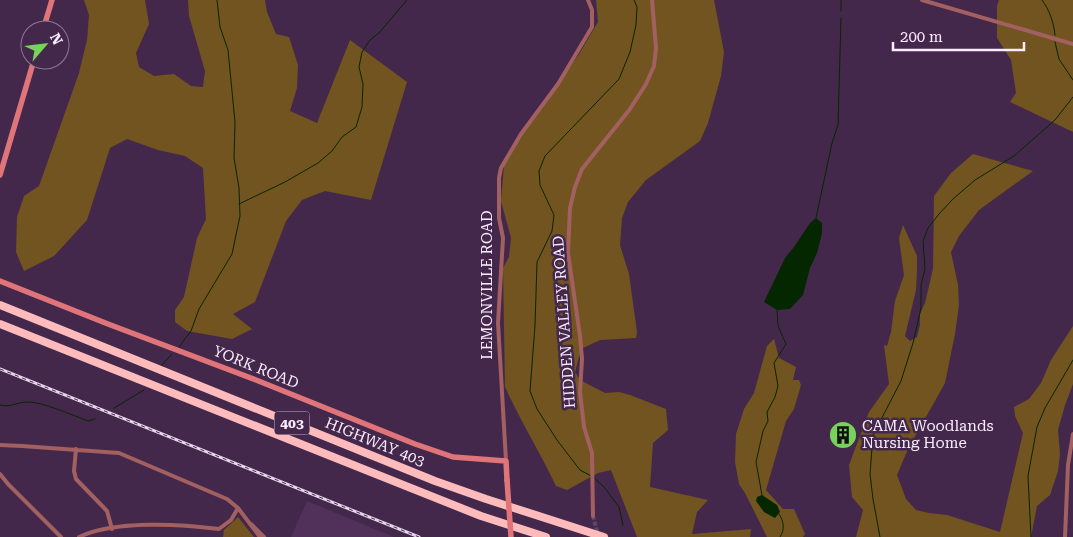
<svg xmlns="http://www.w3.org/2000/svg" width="1073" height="537" font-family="'Roboto Serif',serif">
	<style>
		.built { fill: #51305a }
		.green { fill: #71541f }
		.water { fill: #052700 }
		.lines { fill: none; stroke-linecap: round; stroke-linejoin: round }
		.stream { stroke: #052700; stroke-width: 1 }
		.street-tunnel { stroke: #5f4567; stroke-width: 4; stroke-dasharray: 4 2; stroke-linecap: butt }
		.street { stroke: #a36061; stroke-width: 4 }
		.secondary { stroke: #e07579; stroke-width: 5.5 }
		.highway { stroke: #febbbb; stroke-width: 8 }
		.rail-casing { stroke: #e5d6ea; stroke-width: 3 }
		.rail { stroke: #44284c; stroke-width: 1; stroke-dasharray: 4; stroke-linecap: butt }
		.secondary-bridge { stroke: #e07579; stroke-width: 5.5 }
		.labels { text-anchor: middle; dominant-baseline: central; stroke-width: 5; stroke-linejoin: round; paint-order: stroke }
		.shield { fill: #44284c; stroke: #c3b1c9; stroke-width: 1 }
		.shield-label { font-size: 14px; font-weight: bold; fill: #faecfe }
		.street-label { font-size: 15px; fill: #faecfe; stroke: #44284c }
		.poi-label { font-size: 15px; fill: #faecfe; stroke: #44284c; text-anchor: start }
	</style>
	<rect width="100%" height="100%" fill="#44284c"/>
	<path class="built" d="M307 501 394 537H291Z"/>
	<path class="green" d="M84 0H145L149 24 136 53 139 67 154 76 174 74 191 86 203 87 205 71 189 16 188 0H265L267 12 276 34 289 37 298 65 297 88 290 111 317 123 350 40 407 82 371 200 325 191 302 200 286 221 255 302 233 314 252 329 232 339 187 331 175 322V310L184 297 197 238 206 219 203 168 185 156 158 150 127 139 110 148 87 220 54 256 24 271 16 252 17 217 24 196 39 186 79 73 87 40 89 15Z
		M596 0H714L724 52 721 76 708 123 700 141 646 180 628 202 622 218 620 245 629 274 637 332 636 338 600 340 581 349 575 372 580 380 605 393 619 392 630 395 666 409 668 430 653 443 650 487 708 500 697 512 692 534 751 529 750 537H637L611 470 598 473 567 490 556 486C540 452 520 420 505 387L503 268 509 257 511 238 501 201 504 165 514 145 545 105 579 54 598 22Z
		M999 0H1073V132L1010 102 1016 93 1011 60 997 38V6Z
		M973 154 1033 171 979 210 959 236 951 252 958 285 959 305 955 334 945 383 908 449 897 475 906 499 916 510 929 513 947 515 1000 532 1023 433 1015 416 1014 407 1029 399 1041 383 1051 360 1073 326V384L1065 405 1058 430 1060 454 1058 471 1050 495 1037 506 1031 537H856L863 510 852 497 849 465 869 412 889 384 884 345 887 346 891 332 895 301 904 275 899 238 903 225 917 256V270L916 290 905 336 910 341 917 337 920 325V314L925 303 933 269 934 196 951 173Z
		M774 339 779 358 796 367 793 380H799L801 385 794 409 786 421 766 490 783 509H794L805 534 803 537H767L745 493 739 484 735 462 736 434 744 409 754 393 767 346Z
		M238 517 254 537H223L224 530Z"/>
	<path class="water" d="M816 218 822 223V233L817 253 810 268 803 295 790 309 777 310 764 302 785 258 794 247 810 223Z
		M762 495 777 505 780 512 775 518 764 512 756 501 757 497Z"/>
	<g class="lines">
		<path class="stream" d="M1042 0C1049 9 1054 23 1055 35
			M841 11V0
			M1055 42 1059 59 1073 80
			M239 204 285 182 318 163 332 151 342 137 356 127 362 107 363 84 359 67 362 52 370 40 379 33 407 0
			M816 218 832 143 838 125 841 18
			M179 347 191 331 199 309 232 254 240 216 239 188 234 158 235 122 228 50 220 27 217 0
			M160 367 172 354
			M0 405C10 408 17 402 27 402 40 401 75 416 88 421L95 419
			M114 408 144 390
			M762 495 756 462 763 431 768 421 767 412 775 397 778 386 774 363 786 344 778 326 777 310
			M779 514C784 521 785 530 780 537
			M623 525 619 507 604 487 593 477 580 470 557 440 537 409 530 391 535 325 537 262 552 231 554 215 540 185 539 171 545 156 619 79 630 52 636 25 637 7 634 0
			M880 537 873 499 870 474 873 435 901 381 913 343 921 308V285L925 269 923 241 928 228 939 214 953 199 975 180 1014 156 1055 120 1073 97
			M1031 537 1028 476 1037 427 1045 408 1073 360"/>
		<path class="street-tunnel" d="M593 516 598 535"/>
		<path class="street" d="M922 0 1073 44
			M0 445 22 446 119 453 227 499 238 508 260 537
			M76 449 74 471 76 479 107 511 112 529
			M506 461 498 323 503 238 499 218V178L501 168 521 134 558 84 592 27V10L588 0
			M0 474 8 484 61 537
			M593 516 592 453 584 427 580 392 582 359 580 336 568 253 570 208 575 187 582 169 630 109 646 84 654 66 656 48 652 0
			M251 524 264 537
			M79 537C115 520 180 524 219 529L231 520 238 508
			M1065 537 1068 465 1073 434"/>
		<path class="secondary" d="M43 30 52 0
			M0 175 34 60
			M0 281 108 324 256 380 415 444 453 457 506 461 507 480"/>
		<path class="highway" d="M0 305 435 481 486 499 604 537
			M0 324 481 516 546 537"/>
		<defs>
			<path id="rail" d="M0 369 419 537"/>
		</defs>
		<use href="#rail" class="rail-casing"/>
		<use href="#rail" class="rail"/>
		<path class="secondary-bridge" d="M507 480 511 537"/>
	</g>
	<defs>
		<symbol id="building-disc" viewBox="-11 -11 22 22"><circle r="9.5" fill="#76d25a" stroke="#44284c"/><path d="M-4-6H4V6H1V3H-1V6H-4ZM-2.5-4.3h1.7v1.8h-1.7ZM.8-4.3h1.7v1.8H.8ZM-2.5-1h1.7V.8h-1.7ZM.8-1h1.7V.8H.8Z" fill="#111"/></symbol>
	</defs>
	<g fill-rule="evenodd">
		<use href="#building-disc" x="827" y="419" width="32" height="32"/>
	</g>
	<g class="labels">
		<rect class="shield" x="274.5" y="411.5" width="35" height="23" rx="4"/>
		<g class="shield-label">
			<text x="292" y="423">403</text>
		</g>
		<g class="street-label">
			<text transform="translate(487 285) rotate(-90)">LEMONVILLE ROAD</text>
			<text transform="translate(564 322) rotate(-94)">HIDDEN VALLEY ROAD</text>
			<text transform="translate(256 367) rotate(22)">YORK ROAD</text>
			<text transform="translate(375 442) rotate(22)">HIGHWAY 403</text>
		</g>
		<g class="poi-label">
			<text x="862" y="426">CAMA Woodlands<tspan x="862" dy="17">Nursing Home</tspan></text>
		</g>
	</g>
	<g transform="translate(45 45) rotate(62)"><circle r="24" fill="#44284c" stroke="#8d7693"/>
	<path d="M0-4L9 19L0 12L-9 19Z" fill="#76d25a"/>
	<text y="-8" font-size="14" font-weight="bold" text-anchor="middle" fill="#faecfe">N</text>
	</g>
	<path d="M893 42v8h131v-8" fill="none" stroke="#faecfe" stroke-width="2.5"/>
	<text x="900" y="42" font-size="15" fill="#faecfe" stroke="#44284c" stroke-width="4" paint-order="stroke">200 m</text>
</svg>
